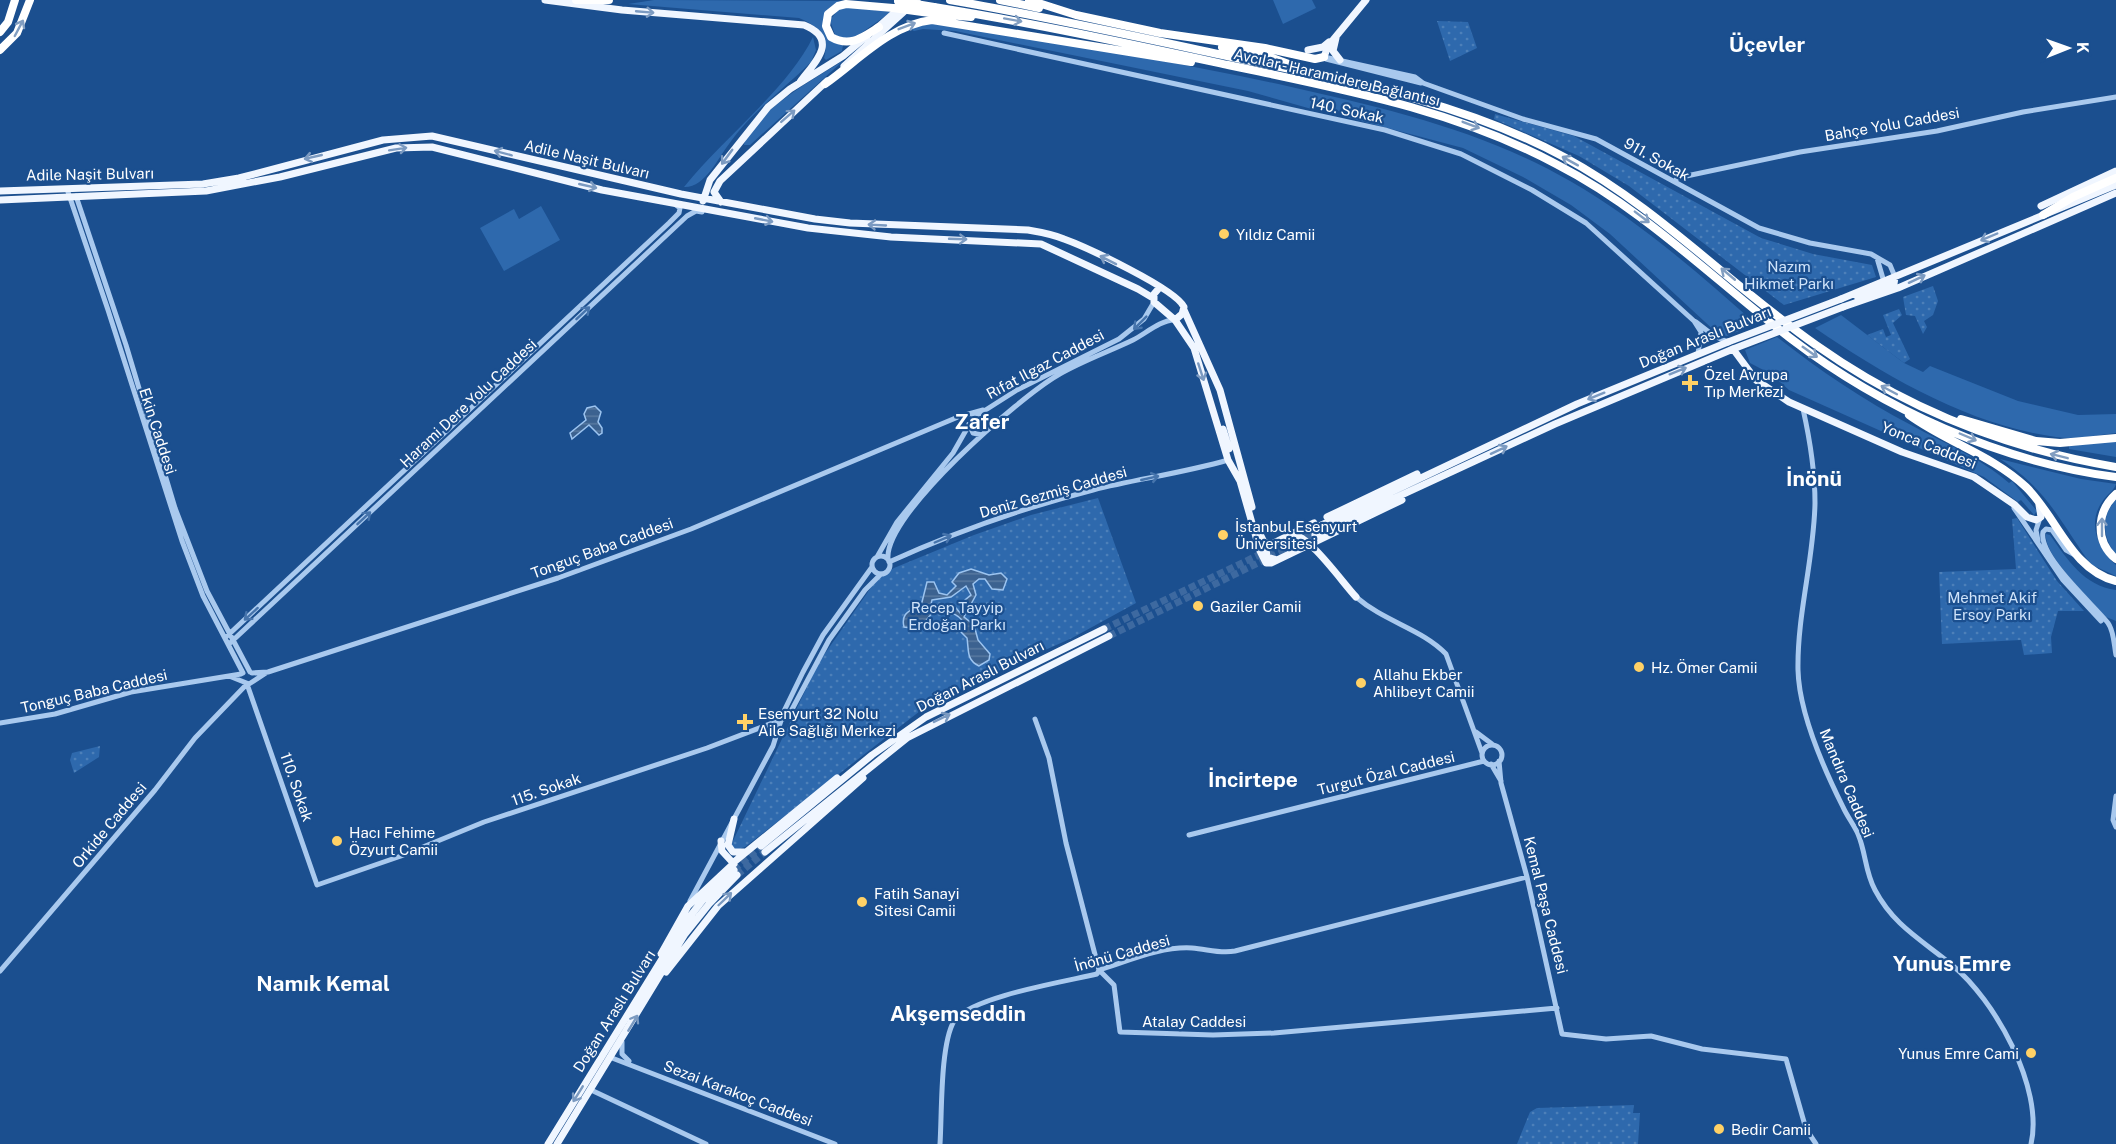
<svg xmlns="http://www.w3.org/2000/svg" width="2116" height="1144" font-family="'Public Sans',sans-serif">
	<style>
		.green { fill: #2e69ad }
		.park { fill: url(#park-dots) }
		.water { fill: url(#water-rules); stroke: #9cc4f0; stroke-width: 1.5; fill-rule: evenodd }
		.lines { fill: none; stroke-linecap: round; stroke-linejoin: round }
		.major-tunnel { stroke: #3d69a0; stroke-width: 7; stroke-dasharray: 7 3.5; stroke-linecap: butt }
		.minor { stroke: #a9c9ee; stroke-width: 5 }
		.major { stroke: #f0f6ff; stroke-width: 7 }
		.highway { stroke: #fff; stroke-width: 8 }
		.major-bridge { stroke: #f0f6ff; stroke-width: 7 }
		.highway-bridge { stroke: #fff; stroke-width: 8 }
		.oneway { stroke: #7b9ac1 }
		.oneway2 { stroke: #829ec1 }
		.oneway3 { stroke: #4674ac }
		.poi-dot { fill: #ffd166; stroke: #1b4f8f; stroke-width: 2 }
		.labels { text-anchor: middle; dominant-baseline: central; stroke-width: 4.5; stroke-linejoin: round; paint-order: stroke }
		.street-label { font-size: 15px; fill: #fff; stroke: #1b4f8f }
		.poi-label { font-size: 15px; fill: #fff; stroke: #1b4f8f; text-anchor: start }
		.park-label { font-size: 15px; fill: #cfe3fa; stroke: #1b4f8f }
		.district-label { font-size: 21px; font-weight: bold; fill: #fff; stroke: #1b4f8f }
	</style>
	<defs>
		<pattern id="park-dots" width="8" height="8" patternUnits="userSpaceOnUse" patternTransform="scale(1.5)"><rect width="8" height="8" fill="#2e69ad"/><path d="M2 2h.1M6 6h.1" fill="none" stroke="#4d80b9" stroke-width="1.8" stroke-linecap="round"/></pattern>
		<pattern id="water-rules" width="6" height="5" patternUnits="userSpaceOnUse" patternTransform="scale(1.5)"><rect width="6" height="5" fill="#3c6290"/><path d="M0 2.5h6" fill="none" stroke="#597aa1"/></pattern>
	</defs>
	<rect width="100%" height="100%" fill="#1b4f8f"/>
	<path class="green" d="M654 0 839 1 829 8 824 18 835 42 843 45 842 51 826 60 824 58C830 37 817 25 799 18L628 4Z
		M1273 0H1312L1316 8 1283 24Z
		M845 7 891 12 857 36 842 39 835 35 830 20 838 10Z
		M930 22C1050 41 1169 60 1287 86 1384 108 1482 130 1570 181 1638 220 1697 272 1756 324L1727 336 1718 334 1610 234 1571 205 1523 177 1463 148 1342 116V112L1316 106 1315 110 1248 91 955 31 923 29 914 31 908 28Z
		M813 37 816 50 811 62C783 90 752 111 729 144 718 158 705 188 684 187 722 139 787 90 813 37Z
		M843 61 750 145H744C748 116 818 76 843 61Z
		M541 206 560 240 504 271 480 228 514 209 519 219Z
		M1841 315 1904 363 1923 372 1930 366 2018 401 2078 415 2116 414V433C2097 435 2075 440 2056 437 1969 425 1887 377 1815 328Z
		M1777 337C1819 370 1863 400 1911 425 1946 444 1979 457 2009 483L2012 481 2037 511 2034 515 2021 500 2018 502 1984 477 1789 390 1771 374 1750 363 1745 350Z
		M2116 441V457L2069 449V446Z
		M2000 459 2081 479 2116 484C2114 491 2106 495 2102 502 2087 523 2098 550 2116 565V576L2092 565 2087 559C2058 517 2044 487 2000 459Z
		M2116 500V554C2102 538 2101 515 2116 500Z
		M2046 534 2050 535C2067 559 2084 586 2116 590V621L2106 617C2092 601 2043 555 2046 534Z"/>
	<path class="park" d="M1437 21 1468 22 1477 48 1450 61Z
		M1495 114 1574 136 1761 238 1813 254 1872 265 1876 277 1784 305 1629 186 1579 156 1494 119Z
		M1933 286 1938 301 1933 315 1924 321 1927 327 1923 334 1915 316 1906 315 1903 297Z
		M1899 309 1902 315 1893 323 1910 359 1904 363 1867 335 1883 329 1886 337 1891 335 1883 315Z
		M1098 498 1136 603 1072 638 967 685 920 711 745 847 736 850 731 845 819 662 877 579 894 568 974 535 1031 515Z
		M2017 518 2057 581 2084 611H2058L2051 637 2052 653 2024 655 2021 640 1942 644 1939 572 2016 569 2012 519Z
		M100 746 99 757 74 773 70 760 72 753Z
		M1634 1105 1633 1113H1640L1638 1144H1517L1530 1112 1537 1108Z"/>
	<path class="water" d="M595 406 601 412 598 422 602 428V433L599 435 589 425 572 439 570 433 586 420 584 414 587 408Z
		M971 569 989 575 1001 573 1007 579 1003 590 992 589 985 579H979L973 584 976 595 964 617 974 625 978 640 990 654 989 660 979 666C966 660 969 650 967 638L961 632 964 624C959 612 944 610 933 612L919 629 904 627C900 611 913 611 922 602L927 582H934L939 593 947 595 956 586 952 582 959 573ZM966 586 971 595 965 600 961 614 955 607 931 604 932 600 951 597Z"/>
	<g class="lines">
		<path class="major-tunnel" d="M1104 629 1311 530
			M1109 636 1315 535
			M734 870 761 846
			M737 875 765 852"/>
		<path class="minor" d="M944 33 1385 130 1461 154 1532 190 1586 223 1694 321 1701 332 1698 354
			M1324 57 1415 77 1423 83 1523 119 1596 139 1759 228 1810 243 1871 254 1890 265 1895 277
			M1326 59 1421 83
			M1675 182 1677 178 1800 152 1937 131 2023 112 2116 97
			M67 189 108 310 182 541 203 596 243 673
			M76 196 126 345 175 508 207 591 250 672
			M1877 258 1884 282
			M1696 322 1714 336 1728 342
			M1803 409C1810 440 1815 472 1815 503 1814 559 1797 614 1798 670 1799 712 1824 769 1843 807 1847 816 1854 825 1858 834 1866 853 1865 872 1875 890 1894 926 1922 940 1952 965 1995 1000 2044 1088 2031 1144
			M969 424 973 433 982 435
			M2014 508 2063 580 2101 621
			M2038 541 2036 530 2040 518
			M2075 555 2066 550 2052 530 2046 529 2043 532C2038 556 2093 604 2108 623 2114 631 2114 645 2116 655
			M872 565a9 9 0 1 1 18 0a9 9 0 1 1-18 0Z
			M877 557 897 522 953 453 973 418 1017 390 1119 339 1144 319 1154 302
			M888 559C884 514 1020 397 1058 375 1082 361 1108 352 1133 340 1145 334 1161 320 1174 320
			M889 562C955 532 1023 508 1093 490 1137 479 1183 473 1228 460
			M1356 597C1385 622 1422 629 1446 654L1482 753
			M226 637 669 223 679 213 680 208 676 205
			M229 644 687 216 696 211 702 212
			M252 673 268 672 558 578 691 529 958 417 983 410
			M229 676 249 684 266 673
			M247 684 317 885 401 856 484 822 707 748 783 719 789 715 829 640 865 590 881 574
			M1035 719 1049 758 1066 843 1099 970 1114 985 1120 1032 1213 1035 1274 1033 1557 1008
			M0 723 55 714 131 692 241 674
			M1476 732 1492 744
			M1482 755a10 10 0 1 1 20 0a10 10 0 1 1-20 0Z
			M1499 761 1501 783 1527 877 1562 1034 1606 1039 1651 1036 1702 1049 1786 1059 1806 1129 1816 1144
			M1491 764 1501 781
			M2116 796 2113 820 2116 827
			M1189 835 1484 761
			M690 901 773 746 784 711 803 672 823 635 872 567
			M0 971 155 790 195 738 246 685
			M622 1042V1054L629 1061
			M612 1058 835 1144
			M591 1090 706 1144
			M940 1144C942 1114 940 1045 954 1021 969 997 1068 981 1097 974L1099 970C1128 961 1162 946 1192 948 1207 949 1220 954 1235 951L1527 877"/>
		<path class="major" d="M545 0 622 10 804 25C841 40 813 64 800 82
			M876 29 901 7
			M1336 38 1333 51 1340 60
			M1308 50 1323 47 1329 42
			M1324 57 1328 46 1366 0
			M844 66 917 0
			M0 191 203 184 239 178 383 140 432 136 681 194 815 219 850 223 1028 230C1040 232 1052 234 1064 239 1086 247 1176 289 1184 307L1182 314 1175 320
			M0 200 206 191 280 177 396 148 432 147 602 190 808 228 891 237 1041 244 1138 289 1153 298
			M703 201 710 180 768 107 790 89 843 56 867 36
			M721 202 714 192 720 181 827 81
			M2041 206 2116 171
			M1160 287 1154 294V302L1175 320
			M1841 299 2116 185
			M1858 299 1889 286 1894 284 1895 277
			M1843 307 1898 288 2116 193
			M1184 310 1220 390 1252 507
			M1175 320 1194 348 1228 460 1240 481 1260 551 1266 563H1271L1402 500
			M1223 429 1229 449
			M1327 517 1417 474
			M1258 530 1264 542 1272 544 1314 523
			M1311 530 1577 404 1728 342
			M1292 534C1310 536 1342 582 1356 597
			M1315 535 1555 424 1733 349 1756 380 1789 402 1902 452 1974 477 2015 505 2027 517 2036 520 2041 517 2039 505
			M1272 544 1266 548 1267 557 1277 560
			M734 819 728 845 733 852H744
			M721 841 722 851 734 864
			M761 846 872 755 926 717 1104 629
			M765 852 907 738 1109 636
			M734 862 837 778
			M661 954 688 906 734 863
			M666 972 718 906 863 778
			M548 1144 681 928 702 901 734 870
			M557 1144 685 934 709 904 737 875"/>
		<path class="highway" d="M576 0H609
			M950 0C1049 17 1147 39 1246 60 1356 83 1463 103 1564 157 1657 207 1729 284 1816 345 1905 408 2008 449 2116 467
			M1000 0 1039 8
			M1029 0 1076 15 1160 33 1265 48 1315 59 1324 57
			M934 7C1033 23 1130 44 1228 65 1341 89 1453 109 1556 164 1644 209 1713 279 1790 338 1883 409 2000 462 2116 477
			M937 14 971 17
			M879 27C863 37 850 48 831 37L826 26 828 14 838 6 846 4 893 8
			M0 32 8 22 15 0
			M1222 47 1267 56 1294 66
			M0 50 17 33 30 0
			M825 84C859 60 890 25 932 20L1191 62
			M2043 215 2073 197 2116 178
			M1909 415C1946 442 1992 455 2026 487 2057 517 2071 570 2116 581
			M1961 419 2036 441 2060 443 2116 438
			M2116 494C2096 512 2095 542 2116 559"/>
		<path class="major-bridge" d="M1728 342 1841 299
			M1733 349 1843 307"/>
		<path class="highway-bridge" d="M898 1 934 7
			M893 8 937 14"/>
	</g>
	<defs><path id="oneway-shaft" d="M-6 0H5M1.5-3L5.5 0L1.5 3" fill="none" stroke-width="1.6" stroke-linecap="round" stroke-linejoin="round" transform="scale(1.5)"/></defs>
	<g class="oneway">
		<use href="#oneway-shaft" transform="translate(645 12) rotate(5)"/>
		<use href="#oneway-shaft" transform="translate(788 116) rotate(-41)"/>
		<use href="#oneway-shaft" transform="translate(398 149) rotate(-9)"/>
		<use href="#oneway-shaft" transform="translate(503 153) rotate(-165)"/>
		<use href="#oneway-shaft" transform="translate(313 157) rotate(167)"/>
		<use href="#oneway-shaft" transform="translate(727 157) rotate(126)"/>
		<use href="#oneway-shaft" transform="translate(588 186) rotate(13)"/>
		<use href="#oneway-shaft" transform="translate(764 220) rotate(11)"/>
		<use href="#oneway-shaft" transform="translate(877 225) rotate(-177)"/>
		<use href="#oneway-shaft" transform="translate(1989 237) rotate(157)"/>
		<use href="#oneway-shaft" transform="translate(958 239) rotate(2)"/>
		<use href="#oneway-shaft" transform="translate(1108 260) rotate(-153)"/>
		<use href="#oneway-shaft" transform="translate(1917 279) rotate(-25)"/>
		<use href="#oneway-shaft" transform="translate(1678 371) rotate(-22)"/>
		<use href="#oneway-shaft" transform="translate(1201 372) rotate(72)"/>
		<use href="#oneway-shaft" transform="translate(1596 396) rotate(158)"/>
		<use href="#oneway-shaft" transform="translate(1499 450) rotate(-25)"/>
		<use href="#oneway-shaft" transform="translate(942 718) rotate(-26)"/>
		<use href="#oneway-shaft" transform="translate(725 899) rotate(-44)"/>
		<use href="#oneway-shaft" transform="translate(633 1023) rotate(-59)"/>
		<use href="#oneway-shaft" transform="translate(578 1094) rotate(122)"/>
	</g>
	<g class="oneway2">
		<use href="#oneway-shaft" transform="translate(1013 20) rotate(10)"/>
		<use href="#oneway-shaft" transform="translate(907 26) rotate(-21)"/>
		<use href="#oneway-shaft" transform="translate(19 28) rotate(-62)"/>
		<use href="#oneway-shaft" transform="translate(1471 125) rotate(21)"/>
		<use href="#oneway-shaft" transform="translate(1570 161) rotate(-151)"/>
		<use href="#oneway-shaft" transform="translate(1642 217) rotate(37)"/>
		<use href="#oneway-shaft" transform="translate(1728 274) rotate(-140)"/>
		<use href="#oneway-shaft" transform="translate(1810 352) rotate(35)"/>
		<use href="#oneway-shaft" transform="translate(1889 390) rotate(-152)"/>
		<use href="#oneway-shaft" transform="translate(1968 437) rotate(23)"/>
		<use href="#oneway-shaft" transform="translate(2059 456) rotate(-166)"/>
		<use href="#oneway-shaft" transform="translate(2102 527) rotate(-90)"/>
	</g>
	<g class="oneway3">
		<use href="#oneway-shaft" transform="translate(583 313) rotate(-43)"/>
		<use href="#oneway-shaft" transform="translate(1140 323) rotate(135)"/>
		<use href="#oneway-shaft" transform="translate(1150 478) rotate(-13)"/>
		<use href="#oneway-shaft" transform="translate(364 518) rotate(-43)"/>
		<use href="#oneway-shaft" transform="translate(943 539) rotate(-23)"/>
		<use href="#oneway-shaft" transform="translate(251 614) rotate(138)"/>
	</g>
	<g class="poi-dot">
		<circle cx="1224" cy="234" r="6"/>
		<path d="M1687 374h6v6h6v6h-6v6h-6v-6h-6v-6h6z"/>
		<circle cx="1223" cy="535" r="6"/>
		<circle cx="1198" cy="606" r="6"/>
		<circle cx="1639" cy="667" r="6"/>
		<circle cx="1361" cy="683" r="6"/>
		<path d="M742 713h6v6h6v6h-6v6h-6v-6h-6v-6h6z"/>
		<circle cx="337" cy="841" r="6"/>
		<circle cx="862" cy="902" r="6"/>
		<circle cx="2031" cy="1053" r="6"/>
		<circle cx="1719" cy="1129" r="6"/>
	</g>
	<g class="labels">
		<g class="street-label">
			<text transform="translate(1337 77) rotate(13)">Avcılar - Haramidere Bağlantısı</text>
			<text transform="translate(1347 110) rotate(12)">140. Sokak</text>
			<text transform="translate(1892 124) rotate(-10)">Bahçe Yolu Caddesi</text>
			<text transform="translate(587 159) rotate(13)">Adile Naşit Bulvarı</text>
			<text transform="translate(1657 159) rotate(29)">911. Sokak</text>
			<text transform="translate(90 174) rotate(-1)">Adile Naşit Bulvarı</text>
			<text transform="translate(1705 337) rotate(-22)">Doğan Araslı Bulvarı</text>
			<text transform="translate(1045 364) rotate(-28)">Rıfat Ilgaz Caddesi</text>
			<text transform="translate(468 403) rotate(-43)">Harami Dere Yolu Caddesi</text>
			<text transform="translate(158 431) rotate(72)">Ekin Caddesi</text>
			<text transform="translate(1929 445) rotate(22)">Yonca Caddesi</text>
			<text transform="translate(1053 492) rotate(-16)">Deniz Gezmiş Caddesi</text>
			<text transform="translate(602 548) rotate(-20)">Tonguç Baba Caddesi</text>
			<text transform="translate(980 676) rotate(-27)">Doğan Araslı Bulvarı</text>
			<text transform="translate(94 691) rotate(-13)">Tonguç Baba Caddesi</text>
			<text transform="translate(1386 773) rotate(-14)">Turgut Özal Caddesi</text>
			<text transform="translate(1847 783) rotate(67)">Mandıra Caddesi</text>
			<text transform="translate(297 787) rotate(71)">110. Sokak</text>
			<text transform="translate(546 789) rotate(-19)">115. Sokak</text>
			<text transform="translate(109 825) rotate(-50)">Orkide Caddesi</text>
			<text transform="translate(1546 905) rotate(76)">Kemal Paşa Caddesi</text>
			<text transform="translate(1122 953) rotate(-16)">İnönü Caddesi</text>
			<text transform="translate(614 1011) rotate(-58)">Doğan Araslı Bulvarı</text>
			<text x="1194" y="1021">Atalay Caddesi</text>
			<text transform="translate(738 1093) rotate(21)">Sezai Karakoç Caddesi</text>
		</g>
		<g class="poi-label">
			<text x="1236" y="234">Yıldız Camii</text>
			<text x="1704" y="374">Özel Avrupa<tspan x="1704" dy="17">Tıp Merkezi</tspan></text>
			<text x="1235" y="526">İstanbul Esenyurt<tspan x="1235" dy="17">Üniversitesi</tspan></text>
			<text x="1210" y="606">Gaziler Camii</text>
			<text x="1651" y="667">Hz. Ömer Camii</text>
			<text x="1373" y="674">Allahu Ekber<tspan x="1373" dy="17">Ahlibeyt Camii</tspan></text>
			<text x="758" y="713">Esenyurt 32 Nolu<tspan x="758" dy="17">Aile Sağlığı Merkezi</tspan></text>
			<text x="349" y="832">Hacı Fehime<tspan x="349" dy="17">Özyurt Camii</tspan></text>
			<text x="874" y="893">Fatih Sanayi<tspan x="874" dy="17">Sitesi Camii</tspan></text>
			<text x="2019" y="1053" text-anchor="end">Yunus Emre Cami</text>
			<text x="1731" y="1129">Bedir Camii</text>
		</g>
		<g class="park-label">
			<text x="1789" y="266">Nazım<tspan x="1789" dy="17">Hikmet Parkı</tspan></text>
			<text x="1992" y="597">Mehmet Akif<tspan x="1992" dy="17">Ersoy Parkı</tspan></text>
			<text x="957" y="607">Recep Tayyip<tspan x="957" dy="17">Erdoğan Parkı</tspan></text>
		</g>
		<g class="district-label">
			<text x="1767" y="44">Üçevler</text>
			<text x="982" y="421">Zafer</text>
			<text x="1814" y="478">İnönü</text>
			<text x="1253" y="779">İncirtepe</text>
			<text x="1952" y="963">Yunus Emre</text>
			<text x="323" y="983">Namık Kemal</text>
			<text x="958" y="1013">Akşemseddin</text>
		</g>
	</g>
	<g transform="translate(2068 48) rotate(89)" stroke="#1b4f8f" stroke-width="4.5" paint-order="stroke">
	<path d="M0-4.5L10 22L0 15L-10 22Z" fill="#ffffff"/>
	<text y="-9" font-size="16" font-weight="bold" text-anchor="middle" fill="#ffffff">K</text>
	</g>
</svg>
